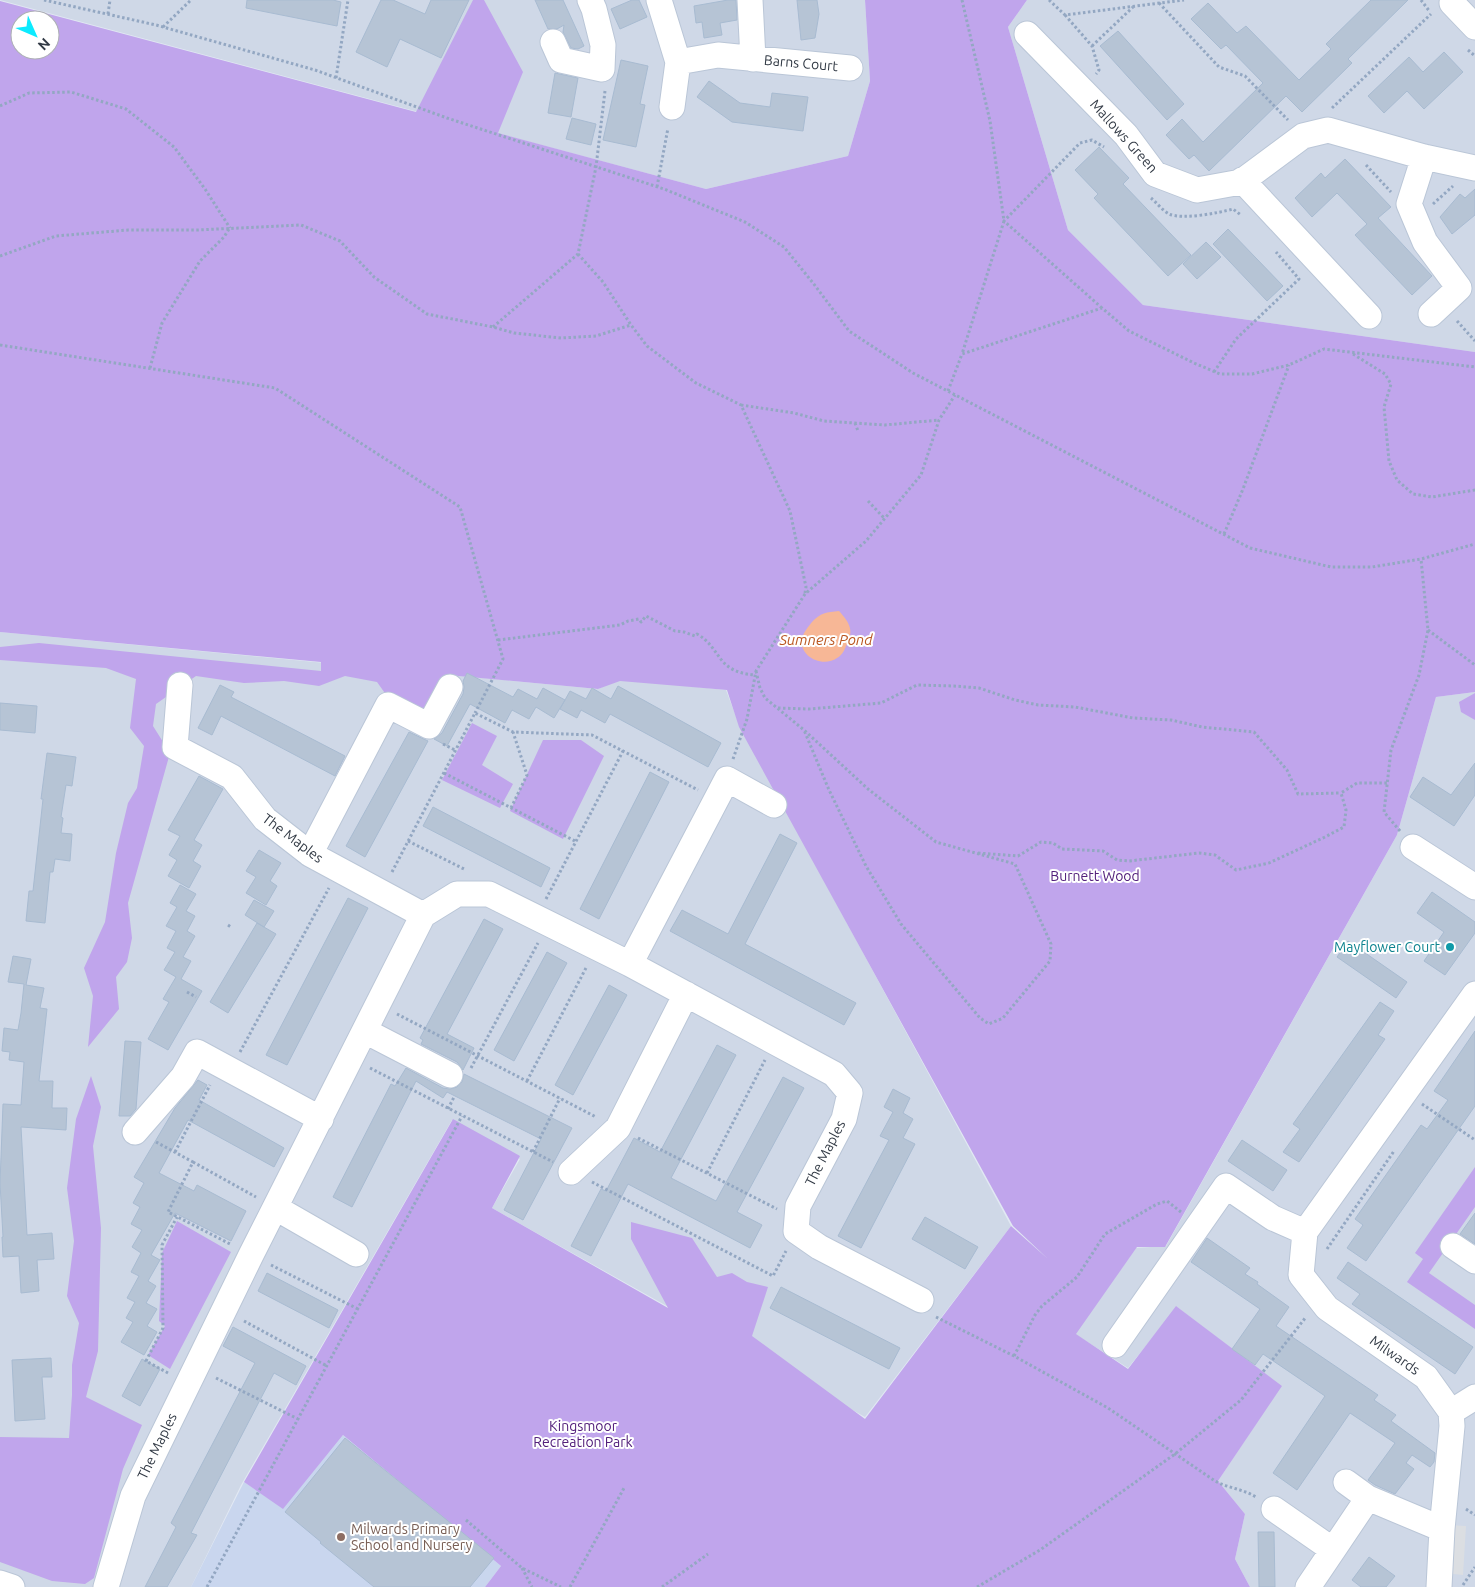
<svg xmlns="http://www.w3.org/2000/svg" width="1475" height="1587" font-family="Ubuntu,sans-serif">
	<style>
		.residential { fill: #cfd8e7 }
		.education { fill: #c9d6ee }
		.green { fill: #c0a5ec; fill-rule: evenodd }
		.parking { fill: #dbdee2 }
		.water { fill: #f7b796 }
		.building { fill: #b6c4d5; stroke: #a8bbd1 }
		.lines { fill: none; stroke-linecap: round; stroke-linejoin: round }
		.minor-casing { stroke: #bac6d7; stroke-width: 27 }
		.path { stroke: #93a7c2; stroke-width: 3; stroke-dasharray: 2.5 2.5; stroke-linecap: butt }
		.minor { stroke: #fff; stroke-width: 25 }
		.culture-dot { fill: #0f9aa8; stroke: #fff; stroke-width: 2 }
		.education-dot { fill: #8d6e63; stroke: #fff; stroke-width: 2 }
		.labels { text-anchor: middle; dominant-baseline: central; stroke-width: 4; stroke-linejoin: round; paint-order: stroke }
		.street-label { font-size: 14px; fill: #323a45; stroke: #fff }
		.park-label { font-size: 14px; fill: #53207b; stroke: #fff }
		.culture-label { font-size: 14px; fill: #0d838f; stroke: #fff; text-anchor: end }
		.education-label { font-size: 14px; fill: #785e54; stroke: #fff; text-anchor: start }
		.water-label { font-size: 15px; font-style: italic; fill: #ba5721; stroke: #fff }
	</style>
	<rect width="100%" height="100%" fill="#e1e8f3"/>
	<path class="residential" d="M0 0H865L870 81 848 156 706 189Z
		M1027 0H1475V352L1143 305 1068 230 1008 27Z
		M0 632 598 689 619 679 726 690 738 722 1011 1226 865 1417 492 1208 520 1159 452 1120 241 1485 191 1587H0Z
		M1475 692V1587H1250L1235 1559 1245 1514 1218 1481 1281 1386 1177 1307 1128 1368 1075 1334 1136 1248 1166 1246 1397 835 1436 697Z"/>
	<path class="education" d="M343 1435 501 1566 485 1587H191L244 1482 283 1508Z"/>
	<path class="green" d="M473 0H484L523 72 498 133 706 189 848 156 870 81 865 0H1027L1008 27 1068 230 1143 305 1475 352V692L1436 697 1397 835 1165 1247H1137L1076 1334 1128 1369 1176 1306 1282 1386 1218 1481 1245 1514 1235 1559 1250 1587H485L501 1566 343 1435 283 1509 244 1482 453 1119 520 1156 492 1208 668 1308 631 1239V1222L692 1238 717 1277 732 1273 747 1282 768 1287 752 1336 865 1419 1011 1226 1048 1259 1013 1226 739 727 727 690 620 681 598 689 448 675 420 714 387 696 377 682 345 676 319 686 284 681 244 683 196 676 156 704 153 726 170 753 128 903 132 938 127 962 116 977 119 1009 88 1047 93 996 84 968 105 922 116 853 128 803 137 788 144 746 130 728 136 679 106 668 0 660V647L39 643 321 671V662L0 632V1L416 112ZM20 20H50V50H20Z
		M1475 693V720L1461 712 1459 702Z
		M472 723 497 736 482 765 513 784 500 808 442 780Z
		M543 740H581L604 756 563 839 510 811Z
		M91 1076 101 1107 93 1146 101 1228 98 1351 86 1397 142 1425 123 1469 94 1578 85 1584 52 1581 0 1562V1437L69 1438 72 1395V1365L79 1323 67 1296 74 1241 67 1188 76 1119Z
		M1475 1167V1207L1429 1273 1475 1305V1329L1407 1282 1423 1259 1415 1253Z
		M177 1221 231 1252 170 1369 148 1355 165 1326 159 1321 162 1253Z"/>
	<path class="parking" d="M1449 1525 1466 1526 1463 1575 1445 1573Z"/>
	<path class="water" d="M839 611C848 621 854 629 848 642 845 648 843 655 837 658 823 668 799 657 802 639 803 633 808 627 812 622 820 613 827 612 839 611Z"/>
	<path class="building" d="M247 0H333L341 2 337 26 246 8Z
		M381 0H393L425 14 431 0H469L441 58 400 39 387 67 356 52Z
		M535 0H563L584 46 578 49 571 48 563 32 564 25 557 29H548Z
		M632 0H639L647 17 620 29 611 9Z
		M728 0H736L737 20 720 23 722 35 704 38 702 22 696 23 694 6Z
		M797 0H817L819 14 815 38 801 40Z
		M1371 0H1408L1348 59 1352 63 1302 112 1286 96 1209 171 1194 155 1189 159 1166 135 1182 119 1203 142 1263 83 1226 45 1221 49 1191 19 1208 3 1237 33 1246 26 1299 80 1331 49 1326 44Z
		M1118 31 1184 104 1167 120 1100 46Z
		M1444 52 1463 72 1424 109 1407 91 1384 113 1368 96 1409 57 1423 72Z
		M621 60 648 66 640 104 645 105 636 147 603 140Z
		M555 73 578 78 571 117 548 113Z
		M709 81 740 103 770 107 772 93 808 97 803 131 732 122 697 97Z
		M572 118 596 124 591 145 566 139Z
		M1099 147 1129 178 1123 184 1191 255 1168 276 1094 198 1098 194 1075 170Z
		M1345 159 1391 207 1378 218 1432 276 1412 295 1355 235 1367 224 1337 193 1312 217 1295 198 1321 173 1325 178Z
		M1475 189V215L1452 234 1440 217 1460 194 1465 198Z
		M1228 229 1283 286 1267 301 1213 244Z
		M1206 242 1221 257 1197 279 1183 264Z
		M467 673 513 697 518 689 537 699 543 688 565 700 554 718 536 707 529 719 512 710 505 723 470 704 447 746 434 739 442 733 463 694 464 687 463 681Z
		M220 685 234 692 231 697 345 756 335 776 221 716 212 735 198 728Z
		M618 686 721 743 708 767 610 714 605 723 581 710 577 718 560 709 570 691 586 699 592 688 611 699Z
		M0 703 37 706 35 733 0 730Z
		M409 732 428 741 365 857 346 846Z
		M47 753 76 757 72 786 66 785 61 817 63 818 61 833 72 834 70 861 55 859 53 872H50L45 923 26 921 29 891H33L43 799H41Z
		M1475 763V795L1454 826 1410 797 1423 777 1451 795Z
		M650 772 669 782 599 919 580 909Z
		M199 776 223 789 194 840 202 845 193 861 201 866 189 888 168 876 177 860 169 855 180 836 168 830Z
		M433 807 550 868 541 887 423 826Z
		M780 834 797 843 745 944 856 1003 844 1025 670 931 682 910 728 934Z
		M259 850 281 863 270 881 277 886 266 905 246 893 256 877 246 871Z
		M180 885 196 894 186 911 195 916 187 931 195 936 183 957 191 961 181 979 202 991 168 1050 148 1039 169 1002 163 999 176 977 164 970 175 952 167 948 176 931 166 926 177 907 170 903Z
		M1432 892 1475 922V933L1445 975 1424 961 1444 932 1417 913Z
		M348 898 368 908 287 1065 266 1055Z
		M254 900 274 911 264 927 245 915Z
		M484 919 503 929 447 1034 474 1048 463 1070 457 1062 421 1044 423 1040 420 1038Z
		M257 923 276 934 228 1013 210 1002Z
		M1348 941 1407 982 1396 998 1337 957Z
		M547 952 567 963 514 1061 494 1050Z
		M13 956 31 959 26 985 44 988 40 1008 47 1009 39 1081H53L52 1108H67L66 1130 21 1127 27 1235 52 1233 54 1259 37 1260 39 1291 21 1293 19 1256 3 1257 2 1237H3L0 1183 3 1104 21 1105 24 1062 9 1060 10 1052 2 1051 4 1028 18 1030 21 1013 24 984 8 982Z
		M609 985 627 995 573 1095 555 1085Z
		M1380 1002 1394 1011 1378 1035 1385 1039 1299 1162 1283 1152 1300 1129 1293 1124Z
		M1475 1031V1106L1366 1261 1347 1248 1363 1225 1355 1219 1421 1125 1427 1129 1448 1100 1434 1091Z
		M125 1041 141 1042 136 1109 130 1116H119Z
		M717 1045 736 1055 671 1178 716 1201 783 1077 804 1088 737 1212 762 1225 750 1248 628 1184 591 1256 571 1246 601 1189 606 1191 634 1138 660 1152Z
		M406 1068 443 1088 450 1089 457 1087 462 1082 464 1074 572 1128 523 1220 504 1210 541 1139 447 1092 443 1098 416 1081 352 1207 333 1197 391 1084 395 1086Z
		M198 1080 207 1085 199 1100 284 1148 274 1167 188 1120 159 1173 194 1191 197 1185 246 1211 231 1241 175 1213 151 1255 160 1260 148 1281 156 1286 146 1303 157 1309 147 1326 157 1332 144 1355 121 1342 133 1322 126 1318 135 1302 127 1298 139 1276 131 1272 141 1253 132 1247 142 1230 131 1224 140 1207 133 1203 144 1183 134 1177 175 1108Z
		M893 1089 910 1098 903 1113 913 1119 903 1138 915 1144 861 1248 838 1236 889 1140 880 1136 893 1112 884 1107Z
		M1242 1140 1287 1170 1273 1191 1228 1161Z
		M1475 1213V1244L1460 1234Z
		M925 1217 978 1247 965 1269 912 1239Z
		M1207 1238 1250 1268 1245 1274 1258 1282 1257 1284 1289 1307 1276 1326 1378 1395 1374 1400 1396 1415 1391 1421 1435 1453 1434 1462 1430 1467 1412 1455 1406 1463 1414 1469 1395 1494 1375 1485 1368 1480 1395 1443 1350 1413 1297 1490 1273 1473 1325 1396 1263 1354 1255 1365 1232 1349 1260 1309 1191 1262Z
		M1348 1262 1473 1347 1455 1374 1352 1304 1360 1294 1337 1278Z
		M267 1273 338 1310 329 1328 258 1291Z
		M781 1287 900 1348 889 1369 770 1308Z
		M233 1327 306 1366 296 1385 274 1373 191 1533 197 1535 167 1587H145L176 1527 171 1523 255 1363 223 1346Z
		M51 1358 52 1377H42L45 1419 15 1421 12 1360Z
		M142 1359 160 1369 140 1406 122 1396Z
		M345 1438 494 1558 470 1587H374L320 1543 321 1542 285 1512Z
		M1258 1532H1274L1275 1587H1259Z
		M1369 1557 1395 1576 1386 1587H1361L1352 1580Z"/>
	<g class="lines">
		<defs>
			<path id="minor" d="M659 0 678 62 672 107
				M750 0 753 59
				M1452 3 1475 27
				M1027 34 1126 135 1155 174 1197 190 1241 182 1303 136 1328 130 1424 157 1475 168
				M553 42 561 60 602 69 603 45 594 9 590 0
				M678 62 718 55 850 68
				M1424 157 1409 204 1425 242 1459 288 1431 314
				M1242 180 1369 316
				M180 685 175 747 232 777 265 819 310 854 423 915
				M1413 847 1475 887
				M310 854 388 705 429 726 450 687
				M630 964 727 779 774 805
				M365 1031 450 1075
				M135 1132 183 1077 197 1052 321 1119
				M571 1172 618 1128 686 994
				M276 1208 356 1254
				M1453 1246 1475 1261
				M1115 1345 1226 1186 1273 1218 1305 1232
				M1451 1412 1475 1397
				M1346 1482 1368 1498 1442 1529
				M1274 1509 1333 1550 1368 1498
				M0 1583 12 1587
				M106 1587 133 1496 251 1255 423 915 457 894H489L630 964 834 1074 850 1093 844 1119 798 1206 796 1231 819 1247 921 1300
				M1308 1587 1333 1550
				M1439 1587 1442 1529 1452 1426 1451 1412 1426 1377 1327 1308 1301 1275 1305 1232 1475 994"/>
		</defs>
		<use href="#minor" class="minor-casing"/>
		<path class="path" d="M44 0 156 25 315 70 447 118 664 189 745 222 784 247 813 283 849 331 913 373 1250 548 1331 567H1372L1421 559 1475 544
			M962 0 990 121 1004 221 962 354
			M1049 0 1065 15 1184 0
			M1421 0 1430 12
			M1159 3 1219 67 1245 76 1288 120
			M108 14 110 0
			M1065 15 1092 46 1099 70 1096 74
			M163 27 191 0
			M1092 46 1133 7
			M1468 50 1475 56
			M336 78 348 0
			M0 106 29 93 71 92 126 109 174 147 205 189 230 228
			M1332 108 1431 14
			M1366 165 1391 192
			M657 187 668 128
			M1151 198C1156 202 1163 211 1169 214 1183 220 1218 213 1233 209L1241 215
			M1433 204 1453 186
			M578 254 603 282 631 325 647 346 696 383 741 405 790 511 806 587 805 593
			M0 256 56 236 128 230H198L301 225 340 241 374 277 427 314 493 327 514 333 561 338 596 336 631 325
			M1102 308 1004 221 1080 143 1092 140 1104 147
			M1457 321 1475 341
			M493 327 578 254 596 167 605 91
			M0 345 275 388 460 507 503 659 475 713
			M1353 354 1385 374 1391 384 1384 407 1389 461 1397 480 1413 494 1432 497 1475 490
			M150 368 162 323 200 261 224 237 229 229
			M1214 372 1236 339 1299 279 1276 252
			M948 391 962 354 1102 308 1129 331 1194 363 1220 374H1252L1289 365 1324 349 1475 367
			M741 405 794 413 824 421 885 425 939 420
			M855 423 858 431
			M868 501 885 519
			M1224 534 1243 489 1289 365
			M1428 630 1475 665
			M498 640 620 625 628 621 639 619 641 622 646 616 675 631 684 632 695 636 697 634C722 648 715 672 755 675
			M756 671 760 688 765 698 804 730 868 789 936 842 1015 864 1051 944 1050 961 1003 1018 989 1024 980 1018 901 924 866 866 829 790 804 730
			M778 708 809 709 881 703 917 685 954 686 979 688 1015 700 1038 705 1075 707 1133 718 1171 720 1202 727 1254 732 1287 770 1298 794 1341 793
			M443 744 455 750
			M733 759 747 719 756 671 805 594 866 541 921 475 939 420 955 395
			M444 773 575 841
			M511 808 527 775 513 732
			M1400 831 1384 812 1391 750 1419 675 1428 630 1421 559
			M408 841 466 870
			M978 853 1018 856 1041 842 1053 843 1062 849 1103 851 1117 860 1129 861 1199 853 1215 855 1236 870 1269 863 1325 837 1344 827 1346 810 1341 793 1357 783H1387
			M392 872 475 713 513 732 592 735 698 790
			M546 899 623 751
			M228 925 231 927
			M187 992 196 997
			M397 1014 596 1117
			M240 1052 329 888
			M370 1068 553 1162
			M471 1068 538 943
			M527 1081 587 966
			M1422 1104 1475 1140
			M448 1109 454 1097
			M638 1138 777 1209
			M156 1142 193 1162 168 1212 232 1245
			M175 1152 210 1085
			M533 1152 560 1098
			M193 1162 256 1197
			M707 1173 765 1060
			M592 1182 773 1276 786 1251
			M1327 1249 1394 1151
			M271 1265 358 1309
			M936 1317 1014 1356 1108 1408 1215 1481C1228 1488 1243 1489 1256 1497
			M244 1321 327 1366
			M1014 1356 1035 1315 1042 1306 1077 1277 1105 1234 1157 1204 1167 1201 1181 1212
			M168 1373 146 1361 163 1328 162 1245 177 1217
			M216 1378 298 1419
			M1466 1509 1475 1515
			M466 1520 522 1568 561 1587
			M522 1568 532 1587
			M1463 1585 1475 1567
			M207 1587 462 1116
			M570 1587 624 1488
			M662 1587 708 1554
			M977 1587 1040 1550 1175 1454 1241 1400 1306 1317"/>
		<use href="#minor" class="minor"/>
	</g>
	<circle class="culture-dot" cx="1450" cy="947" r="5"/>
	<circle class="education-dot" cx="341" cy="1537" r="5"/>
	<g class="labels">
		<g class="street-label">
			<text transform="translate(801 63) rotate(5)">Barns Court</text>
			<text transform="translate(1124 136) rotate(48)">Mallows Green</text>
			<text transform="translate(293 838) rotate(37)">The Maples</text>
			<text transform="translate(825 1153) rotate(-63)">The Maples</text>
			<text transform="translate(1395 1355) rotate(35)">Milwards</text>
			<text transform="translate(157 1446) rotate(-64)">The Maples</text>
		</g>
		<g class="park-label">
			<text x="1095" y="876">Burnett Wood</text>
			<text x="583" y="1426">Kingsmoor<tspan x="583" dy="16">Recreation Park</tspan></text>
		</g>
		<g class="culture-label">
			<text x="1440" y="947">Mayflower Court</text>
		</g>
		<g class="education-label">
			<text x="351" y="1529">Milwards Primary<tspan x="351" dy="16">School and Nursery</tspan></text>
		</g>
		<g class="water-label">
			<text x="826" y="639">Sumners Pond</text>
		</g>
	</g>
	<g transform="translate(35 35) rotate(135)"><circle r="24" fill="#ffffff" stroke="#adb0b5"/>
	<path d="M0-4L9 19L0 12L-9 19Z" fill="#0cebff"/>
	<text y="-8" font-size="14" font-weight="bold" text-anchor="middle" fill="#323a45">N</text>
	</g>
</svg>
